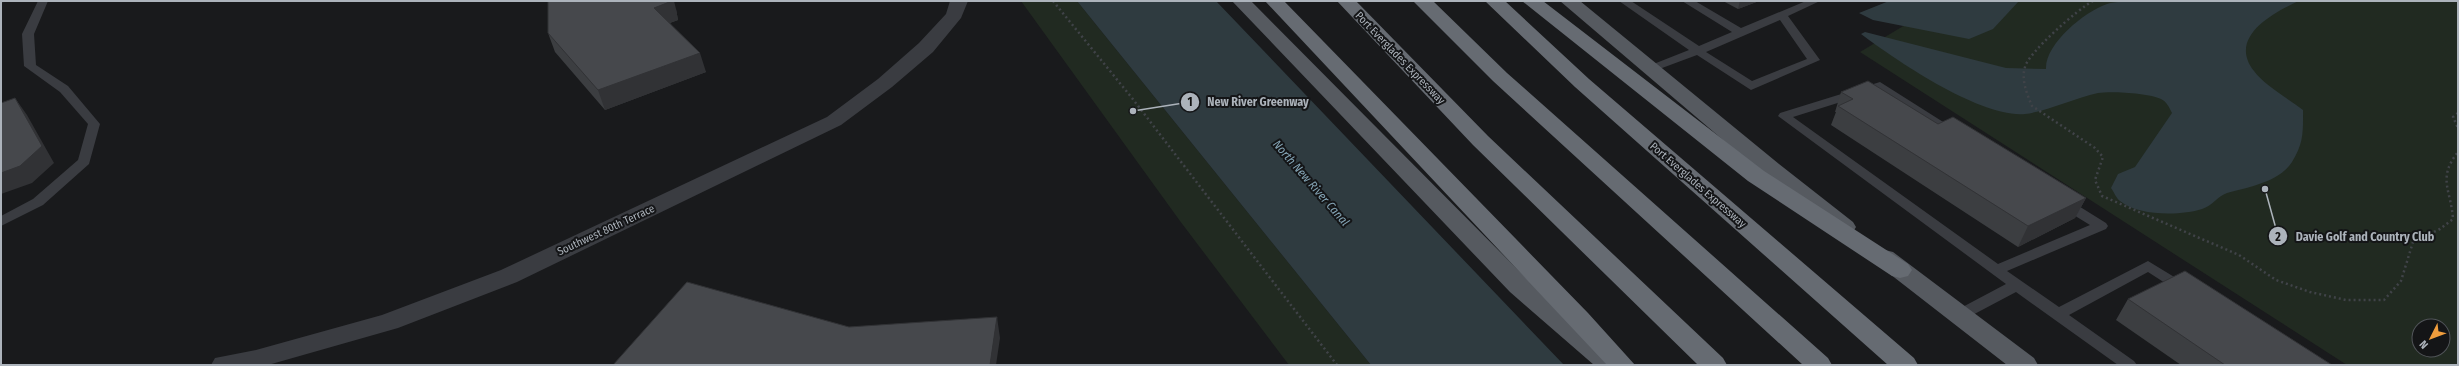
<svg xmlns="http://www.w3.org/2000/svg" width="2459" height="366" font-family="'Fira Sans Condensed',sans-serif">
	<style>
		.green { fill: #212a21; fill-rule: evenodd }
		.water { fill: #2f3b40 }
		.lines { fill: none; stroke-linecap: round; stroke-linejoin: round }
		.path { stroke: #404348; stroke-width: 2.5; stroke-dasharray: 2 3; stroke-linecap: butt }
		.lane { fill: #3a3c41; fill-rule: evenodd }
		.street { fill: #3a3c41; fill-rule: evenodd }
		.primary { fill: #565a60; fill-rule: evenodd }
		.highway { fill: #666b72; fill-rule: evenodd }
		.wall { fill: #3c3e41 }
		.shaded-wall { fill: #313235 }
		.building { fill: #46484c; stroke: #313235 }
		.labels { text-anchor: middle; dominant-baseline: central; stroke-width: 4; stroke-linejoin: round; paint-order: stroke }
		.street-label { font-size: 11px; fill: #acb3bb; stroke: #141517 }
		.water-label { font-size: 12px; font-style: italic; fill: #84a4b5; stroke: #141517 }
		.leader { fill: none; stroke: #acb3bb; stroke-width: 1.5 }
		.callout-dot { fill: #acb3bb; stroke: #141517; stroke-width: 1.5 }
		.mark-label { font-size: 12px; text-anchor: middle; font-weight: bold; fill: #111 }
		.callout-label { font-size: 12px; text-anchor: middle; font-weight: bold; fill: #acb3bb; stroke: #141517; stroke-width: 4; stroke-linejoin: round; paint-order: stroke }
	</style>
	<rect width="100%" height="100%" fill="#191a1c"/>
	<path class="green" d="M1021 1H1077L1371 365H1289L1180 221Z
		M1939 1H2458V365H2347L1860 52 1930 10ZM2419 326H2443V350H2419Z"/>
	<path class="water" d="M1077 1H1216L1564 365H1371Z
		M1889 1H2019L1993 29 1969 39 1873 20 1859 13Z
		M2154 1H2299C2274 12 2227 37 2254 71 2264 85 2289 99 2303 110 2303 131 2304 143 2292 162 2279 182 2248 187 2227 193 2218 196 2212 206 2202 209 2180 216 2138 216 2120 201 2116 198 2114 192 2111 188L2118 174 2135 167 2172 113C2169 107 2167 102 2161 99 2149 93 2111 91 2098 93 2074 98 2049 111 2025 114 1981 118 1897 61 1861 34L1865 32 2006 68 2046 69C2045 44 2084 12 2107 4 2120 0 2140 2 2154 1Z"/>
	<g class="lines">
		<path class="path" d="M1053 1 1132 98 1337 365
			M2093 1C2079 8 2028 53 2025 67 2021 80 2027 94 2032 106L2095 148 2103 157 2095 180 2102 196 2239 255 2276 280 2310 292 2346 300H2384L2401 281 2413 242 2440 229 2453 219C2451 190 2437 178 2458 152
			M2458 113 2453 117 2458 128"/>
		<path class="lane" d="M38 1H48L34 34 36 65 68 86 100 124 89 164 43 205 1 226V216L33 199 78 160 88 124 60 92 24 66 22 34Z
			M1619 1H1631L1699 46 1732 32 1682 1H1695L1741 28 1806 1H1820L1788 16 1820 60 1751 90 1697 55 1654 71H1646L1644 69 1646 67 1689 50ZM1780 20 1807 59 1752 81 1706 52Z
			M1880 82 1959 132 1957 135H1949L1879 90 1793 117 1998 264 2090 225 2059 206 2057 203 2059 200H2069L2106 223 2108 226 2106 229 2007 271 2059 307 2148 261 2189 286 2191 289 2189 292H2179L2148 272 2069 315 2134 361 2137 365H2118L2016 292 1965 319H1955L1953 315 1955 311 2006 284 1778 116 1780 113Z"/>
		<path class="street" d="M950 1H968L961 18 933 52 892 87 841 125 517 282 398 328 268 365H211L215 358 256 350 382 315 501 270 827 117 878 79 919 43 946 14Z"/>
		<path class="primary" d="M1232 1H1251L1528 280 1620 358 1624 365H1594L1510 292Z
			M1560 1H1580L1779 164 1853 222 1856 227 1853 232 1845 234 1837 232 1763 174Z
			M1885 250 1893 252 2034 358 2038 365H2007L1877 264 1873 258 1877 252Z"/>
		<path class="highway" d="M1265 1H1284L1588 313 1635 365H1607Z
			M1337 1H1356L1488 136 1723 358 1727 365H1698L1473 145Z
			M1413 1H1433L1507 73 1828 358 1832 365H1803L1493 81Z
			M1485 1H1505L1589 79 1914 358 1918 365H1888L1575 87Z
			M1522 1H1543L1764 171 1908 264 1912 270 1908 276 1900 278 1892 276 1748 181Z"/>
	</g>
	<path class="wall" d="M1723 1H1759L1738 9Z
		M676 9 678 20 670 23 706 72 605 110 555 52 548 33Z
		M1841 92 1938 124 2086 198 2075 218 2018 247 1831 125 1836 112H1835Z
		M2128 299 2332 365H2181L2116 320Z"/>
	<path class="shaded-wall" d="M1 1H7L1 3Z
		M672 1H674L676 9 678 20 660 26 654 8Z
		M1740 1H1759L1738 9Z
		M700 53 706 72 605 110 598 90Z
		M15 98 27 115 54 163 32 183 1 194V173Z
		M2086 198 2075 218 2018 247 2028 226Z
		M997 317 1000 338 996 365H990Z"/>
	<path class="building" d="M548 1H672L654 8 700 53 598 90 548 33Z
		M1868 81 1938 124 1953 117 2086 198 2028 226 1838 106 1853 99 1841 92Z
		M15 98 42 146 20 166 1 173V103Z
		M2185 271 2332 365H2225L2128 299Z
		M687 282 849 327 997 317 990 365H613Z"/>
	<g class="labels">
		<g class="street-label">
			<text transform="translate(1400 58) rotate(46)">Port Everglades Expressway</text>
			<text transform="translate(1698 185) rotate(41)">Port Everglades Expressway</text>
			<text transform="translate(606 230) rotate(-25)">Southwest 80th Terrace</text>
		</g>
		<g class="water-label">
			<text transform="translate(1311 183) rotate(49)">North New River Canal</text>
		</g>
	</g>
	<path class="leader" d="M1133 111L1190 102M2265 189L2278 236"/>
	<g class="callout-dot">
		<circle cx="1133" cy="111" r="4"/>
		<circle cx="2265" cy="189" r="4"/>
		<circle cx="1190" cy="102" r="10"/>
		<circle cx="2278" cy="236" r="10"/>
	</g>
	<g class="mark-label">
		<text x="1190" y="106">1</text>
		<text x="2278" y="241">2</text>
	</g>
	<g class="callout-label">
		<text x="1258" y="106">New River Greenway</text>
		<text x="2365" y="241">Davie Golf and Country Club</text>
	</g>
	<rect width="2459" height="366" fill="none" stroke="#acb3bb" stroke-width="4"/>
	<g transform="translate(2431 338) rotate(228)"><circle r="19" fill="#141517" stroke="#515459"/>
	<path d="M0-3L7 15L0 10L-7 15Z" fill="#f09d3d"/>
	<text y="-6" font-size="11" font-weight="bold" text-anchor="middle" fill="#acb3bb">N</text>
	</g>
</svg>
